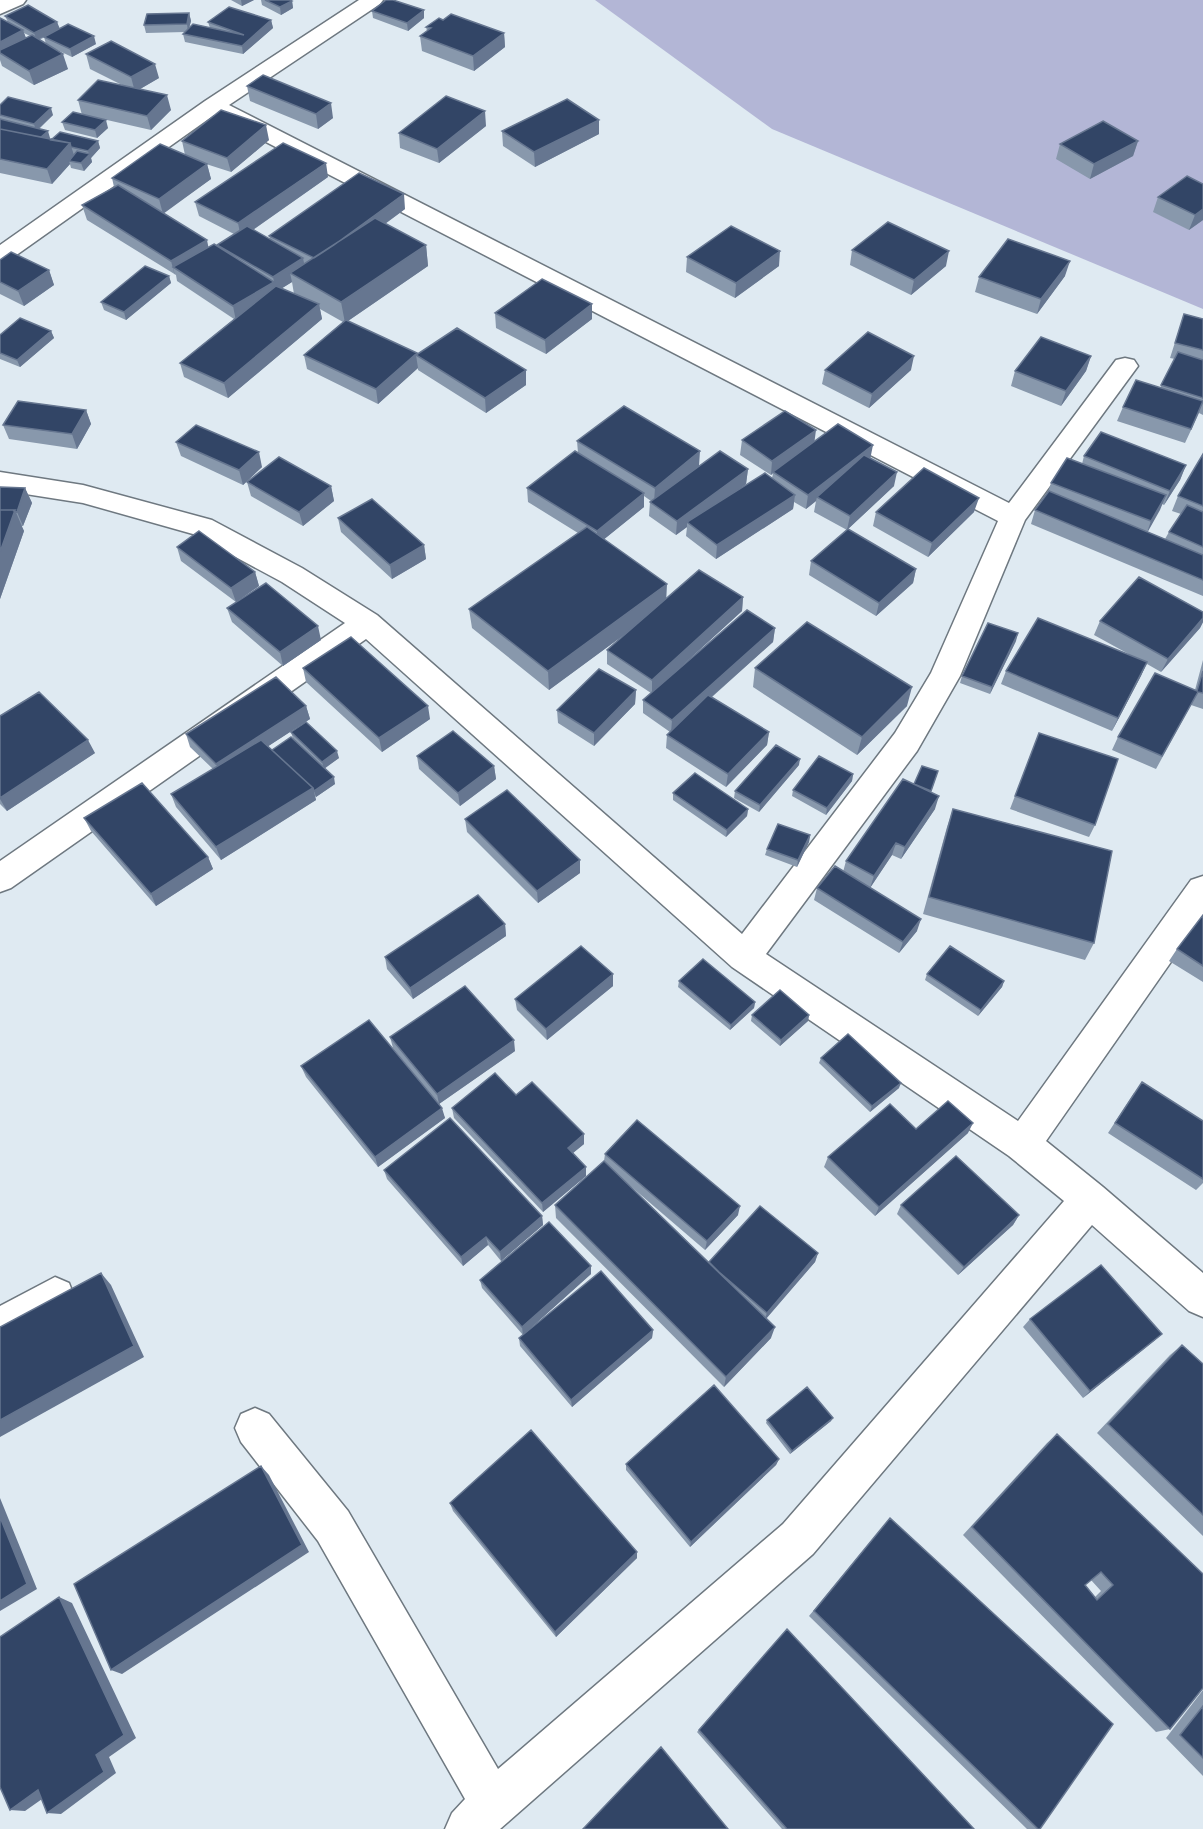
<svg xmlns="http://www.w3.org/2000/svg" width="1203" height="1829" font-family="'IBM Plex Sans',sans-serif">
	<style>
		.green { fill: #b3b6d6 }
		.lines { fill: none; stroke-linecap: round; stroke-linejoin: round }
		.minor-casing { stroke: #6e7880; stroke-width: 3 }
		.minor { fill: #fff; fill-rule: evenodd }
		.wall { fill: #8898ac; fill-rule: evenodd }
		.shaded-wall { fill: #667690 }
		.building { fill: #324566; stroke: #667690; stroke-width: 1.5; fill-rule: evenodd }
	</style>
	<rect width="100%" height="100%" fill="#dfeaf2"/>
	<path class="green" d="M595 0H1203V309L772 129Z"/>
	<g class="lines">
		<defs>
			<path id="minor" d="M0 0H26L23 4 0 14Z
				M359 0H383L380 4 229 105 1009 503 1116 360 1125 358 1134 360 1138 366 1025 520 960 676 917 751 766 954 1018 1121 1191 880 1203 876V916L1046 1141 1103 1187 1203 1273V1317L1189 1311 1092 1225 813 1554 500 1829H445L452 1813 465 1799 318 1541 241 1442 235 1428 241 1414 255 1408 269 1414 348 1511 498 1769 783 1524 1064 1201 1009 1156 732 967 366 639 11 888 0 892V861L345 623 282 582 193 534 83 503 0 490V472L83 485 212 520 302 568 377 615 742 934 895 733 931 673 998 521 214 115 8 261 0 263V245L205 101Z
				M55 1277 69 1283 74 1296 69 1309 0 1347V1306Z"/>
		</defs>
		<use href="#minor" class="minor-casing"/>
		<use href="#minor" class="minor"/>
	</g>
	<path class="wall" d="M231 0H254L242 6Z
		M261 0H290L292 1 293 8 281 15 262 5Z
		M372 11 424 18 408 31 373 18Z
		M189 13 191 21 189 28H210L208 22 271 20 273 28 243 54 185 42 183 34 185 32 146 33 144 25Z
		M5 16 57 22 59 29 96 44 72 57 51 47 68 69 34 85 2 66 0 60V18L8 22ZM24 33 30 36 26 38ZM49 35 44 37 46 44 39 40Z
		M443 20 504 33 505 47 474 71 422 51 420 36 427 31 426 27Z
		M86 54 159 78 140 89 171 110 151 130 85 115 108 128 97 138 65 130 62 122 82 115 78 100 122 85 90 69Z
		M247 86 333 118 318 129 250 101Z
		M0 105 53 115 39 129 50 138V139L98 141 100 148 91 158 92 162 84 171 71 168 70 164 52 184 0 173Z
		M599 120V134L535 167 503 146 502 131Z
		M486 126 439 163 400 148 399 133Z
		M269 140 231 172 206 164H207L211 179 163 213 208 247 218 246 217 245 234 234 199 216 195 202 328 177 253 230 270 239 269 236 405 209 385 224 426 245 428 266 348 321 417 353V354L526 370V385L486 413 418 370V368L378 404 307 369 304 355 343 322 320 309 322 319 228 398 184 377 180 363 234 319 177 281 176 275 87 220 82 205 114 187 112 178 185 155 182 141ZM292 282 294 294 282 288Z
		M1138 141 1133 156 1090 179 1056 159 1060 144Z
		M1203 184V220L1189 230 1153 212 1158 197Z
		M852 250 946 266 911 295 850 265Z
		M687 257 779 266 735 298 686 272Z
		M0 260 49 270 54 285 24 306 0 294Z
		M169 276 171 283 126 320 104 310 101 302Z
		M1065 276 1037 314 975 292 979 277Z
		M495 313 592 319 546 354 496 328Z
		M1184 314 1203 319V415L1199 413 1185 443 1117 421 1123 407 1160 388 1175 359 1170 358Z
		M51 331 54 338 20 367 0 359V335Z
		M1091 356 1086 371 1061 406 1011 386 1015 371Z
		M825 370H911L869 408 822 384Z
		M86 410 91 424 77 449 9 439 3 425Z
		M742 440 814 441 870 458 894 486 848 529 916 569 913 583 876 616 809 575 811 561 847 530 814 512 816 501 806 509 794 502 793 509 716 559 686 536 687 527 676 535 649 516 650 502 651 501 644 496V507L604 539 666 598 743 597 742 611 671 676 775 628 773 642 712 697 769 732 767 745 726 787 666 748 667 735 670 732 643 713V700L651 693 607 664V650L625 634 549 690 472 628 469 609 578 533 528 502 527 488 578 453 577 441 699 466 690 473 748 469 746 484 735 492 772 478 773 474 771 475 740 455Z
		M176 442 262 467 243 485 181 456Z
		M1203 454V596L1031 524 1035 510 1048 492 1051 483 1082 464 1084 456 1186 465 1180 480 1164 505 1162 504 1147 532 1165 539 1169 532 1181 514 1172 511 1178 496Z
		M247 482 331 486 334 501 303 526 251 496Z
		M0 487 25 488 32 503 23 526H21L24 531 0 599Z
		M876 512H974L928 557 873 526Z
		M338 518 424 545 426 559 392 579 341 532Z
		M177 547 255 572 259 586 236 602 181 561Z
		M227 608 321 640 283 666 232 622Z
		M1203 612V622L1200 628 1161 672 1147 664 1112 731 1001 684 1006 671 1134 657 1094 635 1100 621Z
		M1016 641 990 694 960 683 962 676Z
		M1203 660V709L1191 705 1156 769 1112 750 1118 737 1195 690Z
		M303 668 430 719 382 752 306 682Z
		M755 668 907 706 857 755 753 687Z
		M636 690 635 704 594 746 558 723 557 710Z
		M306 706 310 719 268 746 272 750 293 739 291 732 339 758 324 768 335 784 316 797 315 796 316 800 221 860 176 807 171 794 213 769 190 747 186 734Z
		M0 716 95 753 7 811 0 804Z
		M1039 733 1095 825 1089 837 1010 809Z
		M417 756 494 766 496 779 460 806 419 769Z
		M799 765 759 812 734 798 735 791Z
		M938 771 931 792 935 809 901 859 892 855 870 888 917 931 899 953 814 900 817 888 843 872 846 861 914 784Z
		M853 774 852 781 826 815 792 796 793 790Z
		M673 793 748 809 747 816 726 837 673 800Z
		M953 809 1094 943 1085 960 923 914 947 827Z
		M84 818 208 857 213 869 156 906 91 831Z
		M465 819 580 873 538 903 467 832Z
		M810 835 809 842 797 867 765 855 767 849Z
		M1203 915V982L1169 961 1177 949Z
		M505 924 506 936 413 999 387 969 385 957Z
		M613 974V986L547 1040 517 1010 515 999Z
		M927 974 1004 981 1002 987 978 1016 925 980Z
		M679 981 755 1002 754 1008 730 1030 678 987Z
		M752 1015H809L808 1021 780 1046 751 1021Z
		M390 1037 515 1051 439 1104 445 1118 378 1167 306 1077 301 1066 427 1090 393 1048Z
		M821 1058 899 1088 870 1112 819 1063Z
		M1134 1093 1203 1121V1183L1196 1190 1108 1133Z
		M516 1095 584 1144 573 1153 586 1176 543 1212 454 1118 452 1108Z
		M968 1133 875 1216 824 1167 828 1157Z
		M605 1154 738 1215 705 1250 628 1184 709 1262 818 1253 815 1262 766 1319 771 1338 724 1387 556 1218 555 1205 604 1161Z
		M384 1170 542 1216 543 1225 501 1261 488 1245 463 1266 387 1179Z
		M901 1205 1019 1215 1013 1225 958 1275 897 1214Z
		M591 1274 525 1333 653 1330 652 1338 572 1407 520 1346 519 1338 523 1335 482 1288 480 1280Z
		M1030 1319 1162 1334 1083 1398 1023 1327Z
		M1182 1345 1203 1364V1536L1097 1433 1170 1355Z
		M767 1420 831 1421 790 1454 766 1423Z
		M1057 1434 1170 1729 1156 1732 963 1535 1047 1443ZM1091 1580 1101 1591 1095 1597 1085 1585Z
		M779 1459 776 1465 690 1547 626 1470V1464Z
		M450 1503 637 1558 556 1637 453 1511Z
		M890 1518 1040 1829H1027L809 1616Z
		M787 1629 974 1829H782L697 1732Z
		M1203 1690V1776L1166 1738Z"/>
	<path class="shaded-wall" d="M241 0H254L242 6Z
		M292 1 293 8 281 15 280 7Z
		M424 10V18L408 31 407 23Z
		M189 13 191 21 188 32 187 24Z
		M271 20 273 28 243 54 242 46Z
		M57 22 60 29 37 40 34 33Z
		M23 30 28 44 0 53V42Z
		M504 33 505 47 474 71 473 56Z
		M94 36 96 44 72 57 70 49Z
		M63 54 68 69 34 85 29 71Z
		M155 64 159 78 135 92 131 77Z
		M167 95 171 110 151 130 147 116Z
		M331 103 333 118 318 129 316 114Z
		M51 108 53 115 36 131 34 124Z
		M485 111 486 126 439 163 437 149Z
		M106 120 108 128 97 138 95 130Z
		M599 120V134L535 167 534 152Z
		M266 125 269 140 231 172 227 158Z
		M48 131 50 138 42 147 39 139Z
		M98 141 100 148 91 158 92 162 84 171 81 163 89 155 88 151Z
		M1138 141 1133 156 1090 179 1094 164Z
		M70 143 75 158 69 161 70 164 52 184 47 169Z
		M326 163 328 177 241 238 238 223Z
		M207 164 211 179 163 214 159 199Z
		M404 194 405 209 318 273 315 258Z
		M1203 209V220L1189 230 1195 215Z
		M207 240 210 255 173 267 175 276 171 261Z
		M426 245 428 266 345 323 341 302Z
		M780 251 779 266 735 298 736 283Z
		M949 251 946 266 911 295 914 280Z
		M303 258 306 273H290L292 282 276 292 273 277Z
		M1070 261 1065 276 1037 314 1041 299Z
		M49 270 54 285 24 306 18 291Z
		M169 276 171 283 126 320 124 312Z
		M274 282 277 297 236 321 233 306Z
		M319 304 322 319 228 398 224 383Z
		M592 304V319L546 354 545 340Z
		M51 331 54 338 20 367 17 360Z
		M417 353V356L416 355 418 368 378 404 376 389Z
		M914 356 911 370 869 408 872 394Z
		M1091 356 1086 371 1061 406 1066 391Z
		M526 370V385L486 413 485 398Z
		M86 410 91 424 77 449 72 434Z
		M816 430 814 445 773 472 771 475 772 461Z
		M873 445 870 460 817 497 816 501 806 509 808 495Z
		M700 451 699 466 654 502 655 488Z
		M259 452 262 467 243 485 239 470Z
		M1186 465 1180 480 1164 505 1170 491Z
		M748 469 746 484 691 525 687 522V527L676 535 677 521Z
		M897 472 894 486 847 530 850 516Z
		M331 486 334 501 303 526 299 512Z
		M25 488 32 503 23 526 17 512Z
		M644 493V507L597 545V531Z
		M795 495 793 509 716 559 717 545Z
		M1166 495 1160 510 1146 535 1151 521Z
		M979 498 974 512 928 557 932 543Z
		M15 510 24 531 0 599V552Z
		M424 545 426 559 392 579 390 565Z
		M916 569 913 583 876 616 879 603Z
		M255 572 259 586 236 602 231 588Z
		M667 584 666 604 549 690 548 671Z
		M743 597 742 611 652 693V680Z
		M1203 618V622L1200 628 1161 672 1168 659Z
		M318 626 321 640 283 666 280 652Z
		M775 628 773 642 671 733 672 720Z
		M1018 633 1016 641 990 694 992 687Z
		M1147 662 1141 676 1112 731 1118 718Z
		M912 687 907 706 857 755 862 737Z
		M636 690 635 704 594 746V733Z
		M306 706 310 719 221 777 216 764Z
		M428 706 430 719 382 752 379 738Z
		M769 732 767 745 726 787 728 774Z
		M88 740 95 753 7 811 0 799V798Z
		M337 751 339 758 324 769 322 762Z
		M800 759 799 765 759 812 760 805Z
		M494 766 496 779 460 806 458 793Z
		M853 774 852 781 826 815 827 808Z
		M334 777 335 784 316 797 314 791Z
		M313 788 316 800 221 860 216 847Z
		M939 796 935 809 901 859 905 847Z
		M748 809 747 816 726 837 727 830Z
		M810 835 809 842 797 867 798 860Z
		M896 843 892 855 870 888 874 876Z
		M208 857 213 869 156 906 151 894Z
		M580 860V873L538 903 537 891Z
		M921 919 917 931 899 953 903 942Z
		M505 924 506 936 413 999 410 988Z
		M613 974V986L547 1040 546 1029Z
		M1004 981 1002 987 978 1016 981 1010Z
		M755 1002 754 1008 730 1030 731 1025Z
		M809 1015 808 1021 780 1046 781 1040Z
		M514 1040 515 1051 439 1104 437 1094Z
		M901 1083 899 1088 870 1112 872 1106Z
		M442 1108 445 1118 378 1167 375 1157Z
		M973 1123 968 1133 875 1216 879 1207Z
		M584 1134V1144L568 1157V1148Z
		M586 1167V1176L543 1212 542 1203Z
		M740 1206 738 1215 705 1250 707 1241Z
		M1019 1215 1013 1225 958 1275 964 1267Z
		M542 1216 543 1225 501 1261 500 1252Z
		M486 1237 488 1245 463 1266 461 1257Z
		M818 1253 815 1262 764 1321 767 1313Z
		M591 1266V1274L523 1335 522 1327Z
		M101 1273 111 1285 144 1357 0 1437V1420Z
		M775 1327 771 1338 724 1387 726 1377Z
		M653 1330 652 1338 572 1407 571 1400Z
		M1162 1334 1154 1341 1083 1398 1090 1391Z
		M833 1418 831 1421 790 1454 792 1451Z
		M779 1459 776 1465 690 1547 691 1542Z
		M261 1466 269 1475 309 1552 122 1674 111 1670Z
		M0 1498 37 1589 0 1611Z
		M637 1552V1558L556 1637 555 1632Z
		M59 1597 72 1603 136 1738 109 1757 116 1773 61 1814 47 1813 96 1755Z
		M38 1790 52 1792 25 1811 10 1810Z"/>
	<path class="building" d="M265 0H290L292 1 280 7Z
		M386 0H393L424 10 407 23 372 11Z
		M28 5 57 22 34 33 5 16Z
		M229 7 271 20 242 46 183 34 193 24 244 35 208 22Z
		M189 13 187 24 144 25 147 14Z
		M451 14 504 33 473 56 420 36 431 28 426 27 439 18 443 20Z
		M0 18 23 30 0 42Z
		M68 24 94 36 70 49 44 37Z
		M32 35 63 54 29 71 0 53V50Z
		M111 41 155 64 131 77 86 54Z
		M263 75 331 103 316 114 247 86Z
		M98 80 167 95 147 116 78 100Z
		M446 96 485 111 437 149 399 133Z
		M8 97 51 108 34 124 0 115V105Z
		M567 99 599 120 534 152 502 131Z
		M221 110 266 125 227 158 182 141Z
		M73 112 106 120 95 130 62 122Z
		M0 119 48 131 41 137 0 129Z
		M1103 121 1138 141 1094 164 1060 144Z
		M0 129 70 143 47 169 0 159Z
		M60 132 98 141 88 151 71 147 70 143 51 140Z
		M283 143 326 163 238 223 195 202Z
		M160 144 207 164 159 199 112 178Z
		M77 151 90 154 81 163 69 161Z
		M359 173 404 194 334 245 314 258 269 236Z
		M1187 176 1203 184V209L1195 215 1158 197Z
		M118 185 207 240 171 261 82 205Z
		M375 218 426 245 341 302 290 273Z
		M888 222 949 251 914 280 852 250Z
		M247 226 303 258 273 277 217 245Z
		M731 226 780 251 736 283 687 257Z
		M1008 239 1070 261 1041 299 979 277Z
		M214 244 274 282 233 306 173 267Z
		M11 252 49 270 18 291 0 282V260Z
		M145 266 169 276 124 312 101 302Z
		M542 279 592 304 545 340 495 313Z
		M276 286 319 304 224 383 180 363Z
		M1184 314 1203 319V350L1175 343Z
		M20 318 51 331 17 360 0 353V335Z
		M346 320 417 353 376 389 304 355Z
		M457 328 526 370 485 398 416 355Z
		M868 332 914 356 872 394 825 370Z
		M1041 337 1091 356 1066 391 1015 371Z
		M1178 352 1203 360V398L1161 385Z
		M1136 380 1203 401 1191 429 1123 407Z
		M18 401 86 410 72 434 3 425Z
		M624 406 700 451 655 488 577 441Z
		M785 411 816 430 772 461 742 440Z
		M838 424 873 445 808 495 773 472Z
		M196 425 259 452 239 470 176 442Z
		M1101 432 1186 465 1170 491 1084 456Z
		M575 451 644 493 597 531 527 488Z
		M720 451 748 469 677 521 650 502Z
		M1203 454V506L1178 496Z
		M864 455 897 472 850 516 817 497Z
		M279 457 331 486 299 512 247 482Z
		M1067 458 1166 495 1151 521 1051 483Z
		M924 468 979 498 932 543 876 512Z
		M765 473 795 495 717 545 687 522Z
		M0 487 25 488 17 512 14 511 15 510H0Z
		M1049 491 1203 555V580L1035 510Z
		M372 499 424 545 390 565 338 518Z
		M1187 505 1203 512V547L1169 532Z
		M0 510H15L0 552Z
		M587 527 667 584 548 671 469 609Z
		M848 529 916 569 879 603 811 561Z
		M199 531 255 572 231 588 177 547Z
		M699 570 743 597 652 680 607 650Z
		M1139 577 1203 612V618L1168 659 1100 621Z
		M266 583 318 626 280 652 227 608Z
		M747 610 775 628 672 720 643 700Z
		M1038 618 1147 662 1118 718 1006 671Z
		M807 622 912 687 862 737 755 668Z
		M988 623 1018 633 992 687 962 676Z
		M351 637 428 706 379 738 303 668Z
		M599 669 636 690 594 733 557 710Z
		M1203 671V693L1198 692 1162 756 1118 737 1155 673 1197 691Z
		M276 677 306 706 216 764 186 734Z
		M39 692 88 740 0 798V716Z
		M708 695 769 732 728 774 667 735Z
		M306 722 337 751 322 762 291 732Z
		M453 731 494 766 458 793 417 756Z
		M1039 733 1118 759 1095 825 1015 796Z
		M291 737 334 777 314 791 313 788 272 750Z
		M261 740 313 788 216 847 171 794Z
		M776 745 800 759 760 805 735 791Z
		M819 756 853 774 827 808 793 790Z
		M922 766 938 771 931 791 914 784Z
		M695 773 748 809 727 830 673 793Z
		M903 779 939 796 905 847 896 843 874 876 846 861Z
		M142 783 208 857 151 894 84 818Z
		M507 790 580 860 537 891 465 819Z
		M953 809 1112 851 1094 943 929 897Z
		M778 824 810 835 798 860 767 849Z
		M835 866 921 919 903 942 817 888Z
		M478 895 505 924 410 988 385 957Z
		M1203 915V966L1177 949Z
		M581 946 613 974 546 1029 515 999Z
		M950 946 1004 981 981 1010 927 974Z
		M703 959 755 1002 731 1025 679 981Z
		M465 986 514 1040 437 1094 390 1037Z
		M780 990 809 1015 781 1040 752 1015Z
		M369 1020 442 1108 375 1157 301 1066Z
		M848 1034 901 1083 872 1106 821 1058Z
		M495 1073 516 1095 532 1082 584 1134 568 1148 586 1167 542 1203 452 1108Z
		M1142 1082 1203 1121V1179L1115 1123Z
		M948 1101 973 1123 879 1207 828 1157 890 1104 916 1129Z
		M450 1118 542 1216 500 1252 486 1237 461 1257 384 1170Z
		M637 1120 740 1206 707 1241 605 1154Z
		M956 1156 1019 1215 964 1267 901 1205Z
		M604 1161 775 1327 726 1377 555 1205Z
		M760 1206 818 1253 767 1313 719 1272 709 1262Z
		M549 1222 591 1266 522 1327 480 1280Z
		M1101 1265 1162 1334 1090 1391 1030 1319Z
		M601 1271 653 1330 571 1400 519 1338Z
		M101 1273 134 1346 0 1420V1327Z
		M1182 1345 1203 1364V1515L1108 1424Z
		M714 1385 779 1459 691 1542 626 1464Z
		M807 1387 833 1418 792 1451 767 1420Z
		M531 1430 637 1552 555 1632 450 1503Z
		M1057 1434 1203 1574V1688L1170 1729 972 1527ZM1101 1572 1113 1585 1097 1600 1085 1585Z
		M261 1466 302 1545 111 1670 74 1584Z
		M0 1517 27 1584 0 1601Z
		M890 1518 1113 1724 1040 1829H1038L814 1611Z
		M59 1597 124 1735 96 1755 104 1772 47 1813 38 1790 10 1810 0 1787V1637Z
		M787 1629 974 1829H787L699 1730Z
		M1203 1706V1758L1180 1735Z
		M661 1747 728 1829H583Z"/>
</svg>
